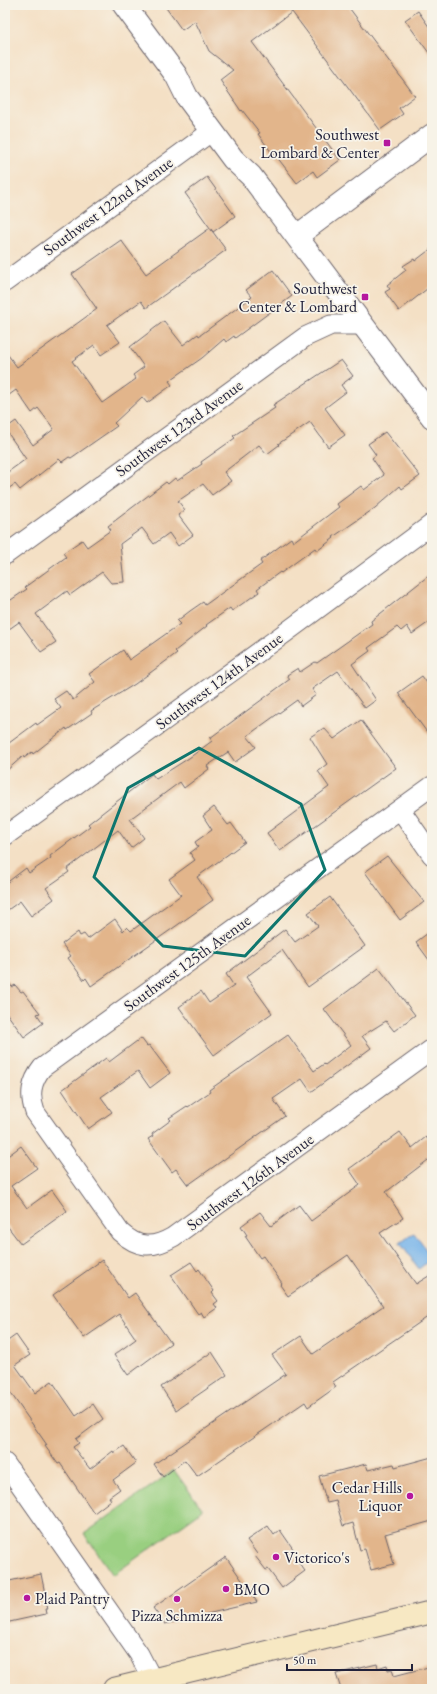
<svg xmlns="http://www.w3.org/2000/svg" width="437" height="1694" font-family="'EB Garamond',serif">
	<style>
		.green { fill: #99cf80; stroke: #5e785e }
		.water { fill: #76b3e9; stroke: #4c6a92 }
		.building { fill: #e2b58b }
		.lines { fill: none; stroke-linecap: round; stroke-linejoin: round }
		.minor-casing { stroke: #6c646b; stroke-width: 21 }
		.tertiary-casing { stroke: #6c646b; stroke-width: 24 }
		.secondary-casing { stroke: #6c646b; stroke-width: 24 }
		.minor { stroke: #fff; stroke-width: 19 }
		.tertiary { stroke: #fff; stroke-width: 22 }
		.secondary { stroke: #f7e8c3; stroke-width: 22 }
		.marked { fill: none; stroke: #0f766e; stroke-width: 3; stroke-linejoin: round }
		.poi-dot { fill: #b5179e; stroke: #f7f3e8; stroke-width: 1.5 }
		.labels { text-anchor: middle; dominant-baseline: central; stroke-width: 3.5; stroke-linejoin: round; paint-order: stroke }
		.poi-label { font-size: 16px; fill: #22223b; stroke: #f7f3e8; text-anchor: end }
		.street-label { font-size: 16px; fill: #22223b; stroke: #f7f3e8 }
	</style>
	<rect width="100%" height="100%" fill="#f7f3e8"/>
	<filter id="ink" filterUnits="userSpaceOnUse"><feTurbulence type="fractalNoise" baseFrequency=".025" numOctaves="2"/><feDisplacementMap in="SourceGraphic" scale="8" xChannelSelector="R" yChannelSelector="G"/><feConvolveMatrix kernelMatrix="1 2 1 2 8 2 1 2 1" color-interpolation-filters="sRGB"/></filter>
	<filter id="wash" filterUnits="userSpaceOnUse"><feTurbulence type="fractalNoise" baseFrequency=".012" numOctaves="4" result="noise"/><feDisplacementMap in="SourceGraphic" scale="16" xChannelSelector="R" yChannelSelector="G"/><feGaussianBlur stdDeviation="0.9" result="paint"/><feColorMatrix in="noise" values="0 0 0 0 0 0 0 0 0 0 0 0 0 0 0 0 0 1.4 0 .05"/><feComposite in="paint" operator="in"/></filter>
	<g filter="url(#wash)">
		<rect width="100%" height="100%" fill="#f4e0c5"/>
		<path class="green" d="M174 1470 203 1510 113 1575 84 1534Z"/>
		<path class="water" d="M414 1233 432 1258 419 1269 400 1243Z"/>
		<g id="blocks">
			<path class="building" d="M164 5H347L415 96 399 108 403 114 380 130 292 12 252 42 340 160 317 177 313 171 297 183 273 152 272 153 258 134 260 133 242 110 241 111 220 80 233 70 209 51 195 21 182 30Z
				M418 11 432 31V57L405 20Z
				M207 177 235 216 213 232 185 193Z
				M210 228 226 250 146 308 141 301 107 325 120 342 101 355 94 345 72 361 102 403 136 379 133 375 144 367 130 347 164 321 183 345 198 334 199 336 252 297 246 290 273 270 292 296 235 338 234 336 226 342 224 339 202 358 169 381 172 385 147 403 142 397 114 423 117 426 71 458 69 457 62 462 59 459 20 490 15 484 5 491V474L26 459 5 429 16 421 33 445 54 429 38 408 32 413 16 390 5 398V351L17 367 97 309 72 274 121 240 146 274Z
				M432 248V285L399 311 385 292 390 289 387 285 406 270 403 266 414 259 415 261Z
				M341 360 353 376 341 385 346 392 325 408 345 435 328 447 310 422 278 444 279 445 267 454 259 445 224 472 231 481 212 495 203 484 178 501 185 510 178 515 193 535 178 546 169 533 154 544 142 528 120 544 124 582 111 583 102 572 70 595 67 591 36 614 56 642 41 652 19 622 5 632V604L27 589 25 587 66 557 63 553 82 540 87 547 111 530 108 526 166 482 168 484 175 478 177 481 202 464 201 462 235 438 233 436 275 408 273 405Z
				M385 432 420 476 402 489 400 486 375 508 333 537 334 538 317 551 315 548 281 573 280 572 257 589 259 592 232 611 230 608 206 625 207 626 175 651 177 653 135 684 91 711 92 713 67 730 66 728 33 754 32 752 24 758 23 756 5 772V746L36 723 37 725 61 708 54 699 66 691 73 700 95 682 89 674 123 650 129 660 180 624 177 621 190 611 203 602 205 605 262 564 260 561 291 538 293 542 339 507 337 504 361 486 364 490 384 475 372 458 376 455 368 444Z
				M432 573V620L412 634 407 626 401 631 397 627 368 648 370 651 352 664 376 700 365 708 338 671 312 689 316 695 301 706 297 700 247 736 256 747 235 762 228 752 207 766 209 769 184 788 180 782 130 819 144 838 131 848 118 830 67 869 69 872 46 888 54 899 31 916 20 901 5 912V884L26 868 29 873 51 858 50 856 90 826 88 824 152 774 156 779 189 758 212 741 210 738 290 679 287 675 298 668 300 672 315 662 317 663 372 624 371 621Z
				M422 676 432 690V739L398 693Z
				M361 720 396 768 280 851 267 833 329 787 318 771 327 764 310 737 324 728 334 739Z
				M214 807 228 825 231 823 245 842 197 877 213 900 91 986 86 978 84 980 68 958 71 956 62 944 78 932 80 936 84 934 88 939 115 919 123 931 127 927 131 931 181 895 169 879 195 860 190 853 198 847 195 842 212 830 203 816Z
				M387 856 424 902 400 920 365 872Z
				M330 897 365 946 308 987 282 950 246 977 272 1013 214 1055 179 1007 201 991 209 1003 234 986 226 974 285 929 295 942 318 926 308 913Z
				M432 930V964L416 942Z
				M379 968 415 1015 394 1031 386 1021 362 1036 371 1048 311 1092 302 1079 273 1099 285 1116 188 1185 176 1169 172 1172 148 1139 153 1136 152 1134 171 1120 169 1118 187 1106 188 1107 210 1092 209 1090 288 1035 314 1071 324 1064 325 1065 351 1045 324 1009Z
				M5 978 12 987 15 985 21 992 23 991 40 1013 37 1014 43 1023 24 1037 5 1011Z
				M141 1038 147 1046 149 1045 170 1073 150 1088 138 1071 101 1097 112 1112 88 1129 62 1090 106 1058 109 1062Z
				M400 1132 412 1148 426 1137 432 1144V1157L386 1192 403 1218 380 1233 416 1284 432 1274V1314L333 1382 336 1387 308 1407 305 1402 197 1476 185 1460 163 1477 154 1464 286 1374 272 1355 301 1336 313 1354 383 1306 348 1255 288 1296 280 1285 282 1283 263 1256 260 1258 245 1236 247 1235 241 1226 260 1212 271 1226 299 1205 311 1221 360 1185 349 1169Z
				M21 1146 37 1168 11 1186 27 1208 52 1190 67 1211 21 1244 5 1223V1158Z
				M102 1260 128 1298 135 1293 171 1343 128 1375 114 1355 136 1339 119 1314 84 1338 53 1295Z
				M191 1262 197 1271 199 1269 214 1291 212 1293 218 1301 214 1304 217 1308 204 1317 201 1312 198 1314 171 1275Z
				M16 1335 30 1355 15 1365 35 1393 52 1381 76 1416 93 1404 103 1419 76 1439 79 1443 73 1447 90 1469 113 1451 114 1453 124 1446 136 1463 113 1480 120 1489 109 1497 111 1500 94 1513 60 1463 58 1464 45 1446 47 1445 5 1385V1343Z
				M212 1352 227 1375 176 1410 161 1387Z
				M432 1457V1521L385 1534 394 1564 371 1570 365 1549 360 1550 353 1523 343 1526 336 1501 327 1503 319 1476 366 1464 368 1470 394 1464 395 1467Z
				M268 1526 274 1535 280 1530 298 1556 295 1558 305 1571 282 1588 268 1569 266 1570 255 1556 257 1554 247 1540Z
				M226 1557 257 1602 165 1624 153 1608Z
				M41 1574 48 1609H45L46 1614 5 1623V1582Z
				M377 1664 378 1668 387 1665 388 1670 392 1669 394 1676 432 1666V1689H341L336 1674Z"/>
		</g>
	</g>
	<g filter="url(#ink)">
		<use href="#blocks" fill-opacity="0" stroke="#6c646b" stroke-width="1"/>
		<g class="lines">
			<defs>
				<path id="minor" d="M5 282 212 131
					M5 555 305 337 331 325H362
					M432 786 42 1068C31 1082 29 1095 35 1112L120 1232C138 1248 152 1249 173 1237L432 1049
					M400 809 432 855
					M5 836 285 633 432 524
					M5 1463 139 1654 152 1679"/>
				<path id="tertiary" d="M124 5 176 75 187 97 233 159 251 176 432 417
					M297 236 432 135"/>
				<path id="secondary" d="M114 1689 432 1612"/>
			</defs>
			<use href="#minor" class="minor-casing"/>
			<use href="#tertiary" class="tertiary-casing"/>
			<use href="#secondary" class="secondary-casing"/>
			<use href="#minor" class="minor"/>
			<use href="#tertiary" class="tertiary"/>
			<use href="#secondary" class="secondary"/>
		</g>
	</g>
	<path class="marked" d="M199 748 301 804 325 870 245 956 163 946 94 877 128 788Z"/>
	<g class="poi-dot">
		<rect x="383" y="139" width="8" height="8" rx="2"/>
		<rect x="361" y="293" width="8" height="8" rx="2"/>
		<circle cx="410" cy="1496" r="4"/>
		<circle cx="276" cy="1557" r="4"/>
		<circle cx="226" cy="1589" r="4"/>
		<circle cx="27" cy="1598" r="4"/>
		<circle cx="177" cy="1599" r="4"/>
	</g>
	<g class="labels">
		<g class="poi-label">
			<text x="379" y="134">Southwest<tspan x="379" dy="18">Lombard &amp; Center</tspan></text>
			<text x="357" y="288">Southwest<tspan x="357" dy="18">Center &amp; Lombard</tspan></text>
			<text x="402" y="1487">Cedar Hills<tspan x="402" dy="18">Liquor</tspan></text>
			<text x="284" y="1557" text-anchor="start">Victorico's</text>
			<text x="234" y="1589" text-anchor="start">BMO</text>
			<text x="35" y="1598" text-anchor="start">Plaid Pantry</text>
			<text x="177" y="1615" text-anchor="middle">Pizza Schmizza</text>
		</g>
		<g class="street-label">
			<text transform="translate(108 206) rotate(-36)">Southwest 122nd Avenue</text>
			<text transform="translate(179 428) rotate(-36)">Southwest 123rd Avenue</text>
			<text transform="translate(219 681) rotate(-36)">Southwest 124th Avenue</text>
			<text transform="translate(187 963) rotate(-36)">Southwest 125th Avenue</text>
			<text transform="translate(250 1182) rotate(-36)">Southwest 126th Avenue</text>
		</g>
	</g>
	<rect width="437" height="1694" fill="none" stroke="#f7f3e8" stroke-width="20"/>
	<path d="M287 1664v6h125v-6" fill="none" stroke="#22223b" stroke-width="2"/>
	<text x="293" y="1664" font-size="12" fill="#22223b" stroke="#f7f3e8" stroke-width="3" paint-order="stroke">50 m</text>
</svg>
